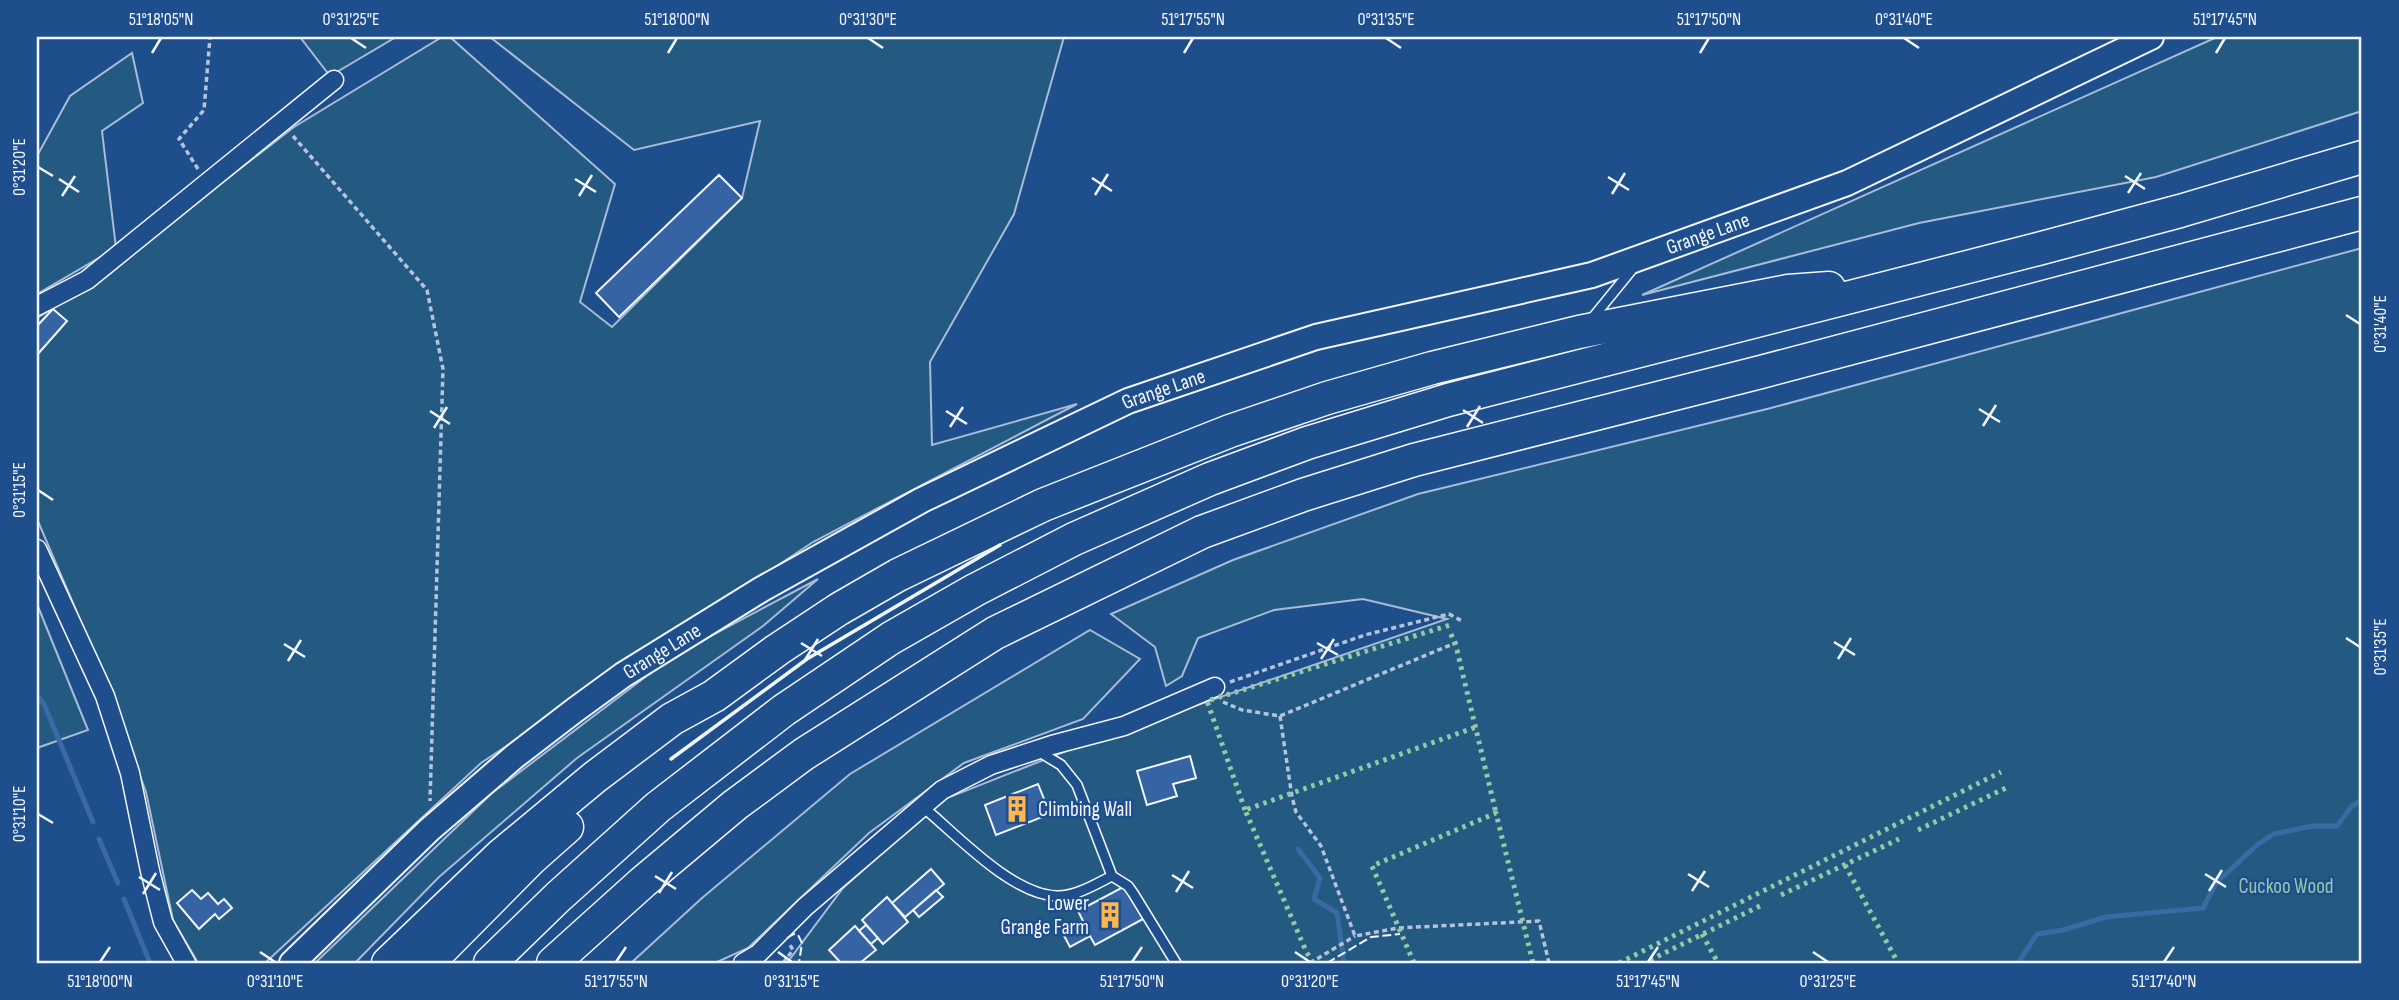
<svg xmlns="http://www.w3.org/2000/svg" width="2399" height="1000" font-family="'Sofia Sans Condensed',sans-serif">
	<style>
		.green { fill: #245a82; stroke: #a8bbd7; stroke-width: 2 }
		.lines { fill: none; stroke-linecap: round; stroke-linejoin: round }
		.stream { stroke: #3b69a3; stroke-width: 5 }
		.building { fill: #3563a3; stroke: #f2f6ff; stroke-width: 2 }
		.lane-casing { stroke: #f2f6ff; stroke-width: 12 }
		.street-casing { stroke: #f2f6ff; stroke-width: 21 }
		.secondary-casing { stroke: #f2f6ff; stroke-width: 28 }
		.highway-casing { stroke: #f2f6ff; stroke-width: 35 }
		.path { stroke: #b3c4dc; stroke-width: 3.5; stroke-dasharray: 5 3.5; stroke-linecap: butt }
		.lane { stroke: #1f4e8c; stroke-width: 9 }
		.street { stroke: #1f4e8c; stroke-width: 18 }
		.secondary { stroke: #1f4e8c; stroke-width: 24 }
		.highway { stroke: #1f4e8c; stroke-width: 32 }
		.hedge { stroke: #97c8a6; stroke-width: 5; stroke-dasharray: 3.5 5; stroke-linecap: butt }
		.fence { stroke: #f2f6ff; stroke-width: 2; stroke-dasharray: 9 3.5; stroke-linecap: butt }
		.wall { stroke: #f2f6ff; stroke-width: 3.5 }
		.ticks { fill: none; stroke: #f2f6ff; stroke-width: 2.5 }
		.labels { text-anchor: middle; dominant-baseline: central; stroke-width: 5; stroke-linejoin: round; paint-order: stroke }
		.street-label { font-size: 21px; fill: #f2f6ff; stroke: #1f4e8c }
		.poi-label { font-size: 21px; fill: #f2f6ff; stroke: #1f4e8c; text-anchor: start }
		.park-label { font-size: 21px; fill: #97c8a6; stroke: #1f4e8c }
		.neatline { fill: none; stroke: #f2f6ff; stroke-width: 2.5 }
		.ticks-label { font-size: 18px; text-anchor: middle; fill: #f2f6ff }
	</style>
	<rect width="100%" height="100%" fill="#1f4e8c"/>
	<path class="green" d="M300 37H396L330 76Z
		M442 37H450L615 184 580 302 612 327 742 198 760 121 634 150 490 37H1064L1014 214 930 362 932 445 1077 404 813 542 481 763 265 963H198L173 920 146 792 91 645 37 519V318L83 290 294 127Z
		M2217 37H2362V111L2156 177 1919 223 1642 295Z
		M132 53 143 103 102 131 116 248 37 294V156L70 96Z
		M2362 248V963H787L843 888 942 800 1084 744 1447 619 1363 599 1274 610 1198 638 1182 676 1166 686 1155 647 1111 614 1233 560 1418 494 1771 408Z
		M818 579 763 626 577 758 439 877 355 963H315L492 793 673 656Z
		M37 604 88 730 37 748Z
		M1090 630 1140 659 1083 719 964 763 869 833 748 948 715 963H631L702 898 850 774Z"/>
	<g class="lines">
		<path class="stream" d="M37 696 44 704 93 822
			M99 839 118 883
			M1298 849 1320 878 1314 899 1337 913 1344 963
			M124 899 150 963
			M2018 963 2037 934 2063 930 2106 917 2203 908 2216 883 2258 844 2274 834 2312 826H2337L2352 806 2362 800"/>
	</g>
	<path class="building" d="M719 175 742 198 619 317 596 293Z
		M53 309 67 321 37 355V326Z
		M1190 756 1196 778 1173 784 1177 796 1147 805 1137 771Z
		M1038 784 1050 814 996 835 985 805Z
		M931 869 944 884 905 917 892 903Z
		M1125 886 1143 919 1095 945 1090 936 1070 947 1062 932 1083 921 1078 911Z
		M192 890 201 899 208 893 218 904 224 899 232 908 219 919 215 914 199 929 177 903Z
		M936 890 943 897 919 917 913 910Z
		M887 897 908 922 883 944 862 920Z
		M866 925 878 938 871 944 859 931Z
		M855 926 876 950 860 963H841L829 950Z"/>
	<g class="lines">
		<defs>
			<path id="lane" d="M1590 321 1634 267
				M1038 751 1061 765 1077 785 1112 876 1128 886 1133 893 1176 963
				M923 807C957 835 1011 894 1056 896 1075 897 1096 884 1112 876"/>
			<path id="street" d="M37 306 87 280 334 80
				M37 549 105 696 130 773 150 871 163 922 186 963
				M743 963 758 954 805 907 942 790 991 765 1052 745 1124 726 1215 687"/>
			<g id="secondary">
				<path id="s1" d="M292 963 429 830 515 756 575 710 623 675 762 589 922 500 1128 401 1316 337 1592 275 1847 183 2151 37"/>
			</g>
			<path id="highway" d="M388 963 501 855 595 777 672 719 714 696 777 650 839 609 898 575 1043 505 1230 431 1327 398 1432 368 1579 332 1691 310 1788 291 1829 288
				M428 963 531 859 567 827
				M490 963 558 897 658 807 784 710 891 638 975 590 1074 539 1210 479 1307 443 1448 400 2038 249 2180 211 2362 157
				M553 963 643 882 735 805 804 754 995 633 1202 532 1303 495 1414 460 1761 372 2362 213"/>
		</defs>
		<use href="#lane" class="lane-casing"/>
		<use href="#street" class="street-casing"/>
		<use href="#secondary" class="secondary-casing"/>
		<use href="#highway" class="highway-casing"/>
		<path class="path" d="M293 136 427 290 443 369 430 801
			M198 169 179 139 204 110 210 37
			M1230 682 1365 635 1449 614 1464 622
			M1223 702 1242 710 1280 716 1460 641
			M1280 716 1292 797 1296 812 1321 846 1355 936 1398 928 1539 921 1549 963
			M783 963 793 950 790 945
			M1310 963 1355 936"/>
		<use href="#lane" class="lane"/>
		<use href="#street" class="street"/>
		<use href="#secondary" class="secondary"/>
		<use href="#highway" class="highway"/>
		<path class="hedge" d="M1451 634 1457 650 1496 813
			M1245 810 1207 701 1450 625
			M1918 830 2010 786
			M1845 865 1898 963
			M1781 895 1899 839
			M1702 934 1718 963
			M1650 960 1762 905
			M1313 963 1306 951 1245 810 1476 727
			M1414 963 1372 866 1496 813 1533 963
			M1619 963 2001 772"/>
		<path class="fence" d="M787 938 794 934 798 935 802 943 799 963
			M1327 963 1371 937 1400 934"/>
		<path class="wall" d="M671 759 807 659 1000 545"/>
	</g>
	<path class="ticks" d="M351 38 366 48M868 38 883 48M1386 38 1401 48M1904 38 1919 48M152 53 161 38M668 53 677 38M1184 53 1193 38M1700 53 1709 38M2216 53 2225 38M38 167 53 176M2125 176 2145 189M1608 177 1629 190M1092 178 1112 191M59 179 79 192M575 179 596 192M2128 193 2141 173M1612 194 1625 173M1095 195 1108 174M62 196 75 176M579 196 592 175M2346 315 2360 324M1979 409 2000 422M1463 410 1483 423M430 411 450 424M946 411 967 424M1983 426 1996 405M950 427 963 407M1467 427 1480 406M434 428 447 407M38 490 53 500M2346 638 2360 647M1834 642 1855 655M801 643 822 656M1317 643 1338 655M284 644 305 657M1321 659 1334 639M1838 659 1851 638M805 660 818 639M288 661 301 640M38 814 53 823M1688 874 1709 887M2205 874 2226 887M1172 875 1193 888M655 876 676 889M139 877 160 890M1692 891 1705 871M2209 891 2222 870M1176 892 1189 871M659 893 672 872M143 894 156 873M260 952 275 962M778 952 792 962M1295 952 1310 962M1813 952 1828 962M100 962 110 947M616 962 626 947M1132 962 1142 947M1648 962 1658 947M2164 962 2174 947"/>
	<defs>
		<symbol id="building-bare" viewBox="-9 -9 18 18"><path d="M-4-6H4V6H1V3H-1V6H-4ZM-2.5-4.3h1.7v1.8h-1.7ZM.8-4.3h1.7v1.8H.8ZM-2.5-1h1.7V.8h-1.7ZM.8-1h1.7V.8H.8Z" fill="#ffb74d" stroke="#1f4e8c" stroke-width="2.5" paint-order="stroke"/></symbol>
	</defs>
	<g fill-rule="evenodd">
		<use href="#building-bare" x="998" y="790" width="38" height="38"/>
		<use href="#building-bare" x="1091" y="896" width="38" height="38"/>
	</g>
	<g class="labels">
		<g class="street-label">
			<text stroke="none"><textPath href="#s1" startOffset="1619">Grange Lane</textPath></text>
			<text stroke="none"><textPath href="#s1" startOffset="1052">Grange Lane</textPath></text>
			<text stroke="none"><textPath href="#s1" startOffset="485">Grange Lane</textPath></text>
		</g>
		<g class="poi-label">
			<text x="1038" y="809">Climbing Wall</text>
			<text x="1089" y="903" text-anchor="end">Lower<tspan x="1089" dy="24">Grange Farm</tspan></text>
		</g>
		<g class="park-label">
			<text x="2286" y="886">Cuckoo Wood</text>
		</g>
	</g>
	<rect width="2399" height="1000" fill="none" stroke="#1f4e8c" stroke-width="77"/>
	<rect x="38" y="38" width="2322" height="924" class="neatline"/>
	<g class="ticks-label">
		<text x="161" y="25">51°18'05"N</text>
		<text x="351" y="25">0°31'25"E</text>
		<text x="677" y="25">51°18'00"N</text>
		<text x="868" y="25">0°31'30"E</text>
		<text x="1193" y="25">51°17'55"N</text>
		<text x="1386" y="25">0°31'35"E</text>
		<text x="1709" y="25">51°17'50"N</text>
		<text x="1904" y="25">0°31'40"E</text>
		<text x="2225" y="25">51°17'45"N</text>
		<text transform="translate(19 167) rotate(-90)" y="6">0°31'20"E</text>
		<text transform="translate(2380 324) rotate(-90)" y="6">0°31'40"E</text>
		<text transform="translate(19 490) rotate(-90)" y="6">0°31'15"E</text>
		<text transform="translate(2380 647) rotate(-90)" y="6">0°31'35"E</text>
		<text transform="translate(19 814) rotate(-90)" y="6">0°31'10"E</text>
		<text x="100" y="987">51°18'00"N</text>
		<text x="275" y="987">0°31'10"E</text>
		<text x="616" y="987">51°17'55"N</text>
		<text x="792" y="987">0°31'15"E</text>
		<text x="1132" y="987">51°17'50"N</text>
		<text x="1310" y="987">0°31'20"E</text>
		<text x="1648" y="987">51°17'45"N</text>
		<text x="1828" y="987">0°31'25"E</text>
		<text x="2164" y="987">51°17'40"N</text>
	</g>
</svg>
